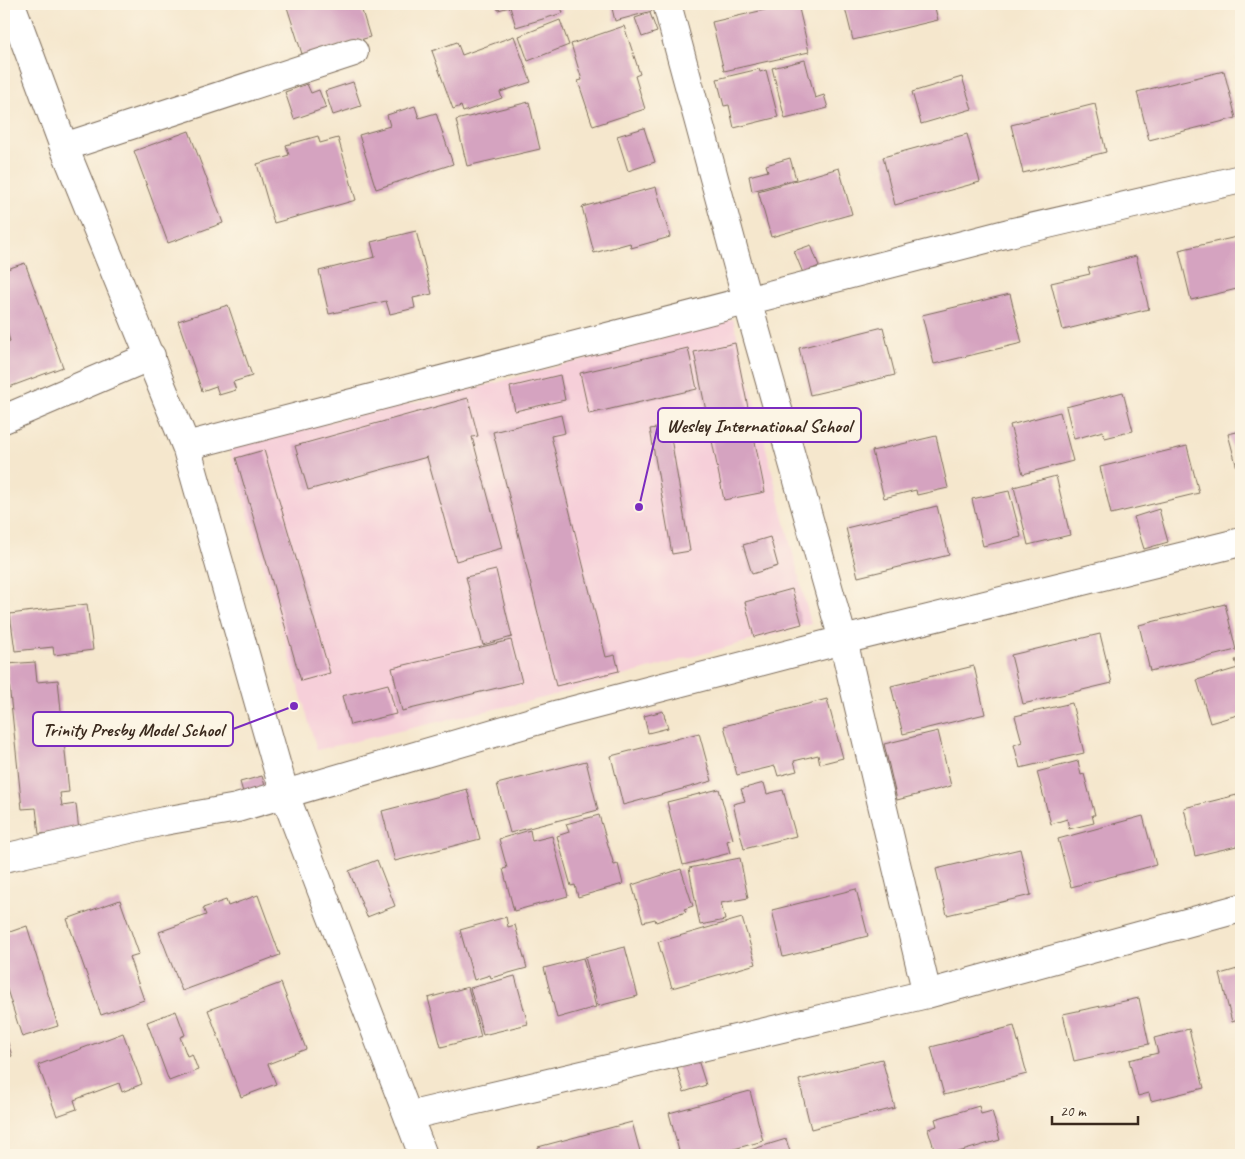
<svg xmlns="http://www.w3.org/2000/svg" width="1245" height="1159" font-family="Caveat,sans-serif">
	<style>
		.built { fill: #f6cfd9 }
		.building { fill: #d5a3c0 }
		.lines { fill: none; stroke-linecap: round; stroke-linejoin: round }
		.street-casing { stroke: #7c6c5b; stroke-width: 30 }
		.street { stroke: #fff; stroke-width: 28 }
		.leader { fill: none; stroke: #7b2cbf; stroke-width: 2 }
		.callout-dot { fill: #7b2cbf; stroke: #fcf5e5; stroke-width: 2 }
		.callout { fill: #fcf5e5; stroke: #7b2cbf; stroke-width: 2 }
		.callout-label { font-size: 19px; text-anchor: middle; font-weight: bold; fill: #3b2a1e }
	</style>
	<rect width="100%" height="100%" fill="#fcf5e5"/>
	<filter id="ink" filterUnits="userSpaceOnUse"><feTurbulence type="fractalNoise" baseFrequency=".02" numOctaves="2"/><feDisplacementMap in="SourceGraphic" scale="10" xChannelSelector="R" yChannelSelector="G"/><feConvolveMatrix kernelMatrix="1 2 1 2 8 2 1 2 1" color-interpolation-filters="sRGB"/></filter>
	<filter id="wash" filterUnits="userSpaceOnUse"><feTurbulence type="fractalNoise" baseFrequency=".0096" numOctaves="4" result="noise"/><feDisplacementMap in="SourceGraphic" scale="20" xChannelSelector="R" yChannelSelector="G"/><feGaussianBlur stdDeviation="1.12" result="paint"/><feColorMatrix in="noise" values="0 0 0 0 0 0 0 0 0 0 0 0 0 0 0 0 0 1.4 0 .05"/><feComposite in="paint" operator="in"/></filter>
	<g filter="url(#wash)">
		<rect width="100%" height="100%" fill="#f5e7cd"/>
		<path class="built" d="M733 319 811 624 543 698 317 750 228 445 469 390Z"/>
		<g id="blocks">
			<path class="building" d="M286 4H360L370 37 303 57Z
				M497 4H560L563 13 516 27 510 7 498 10Z
				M611 4H650L652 11 615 21Z
				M790 4H798L809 52 724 71 712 22Z
				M844 4H934L938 20 853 40Z
				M650 13 657 32 642 37 635 18Z
				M560 20 569 45 528 61 519 36Z
				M624 26 640 74 635 76 645 109 593 126 578 81 582 80 571 44Z
				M514 36 531 82 500 92 502 98 463 112 461 106 453 109 432 51 457 42 462 55Z
				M805 60 815 98 824 95 828 108 785 119 772 68Z
				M759 69 760 72 766 70 778 117 734 128 729 105 724 106 717 79Z
				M1224 71 1236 118 1149 140 1137 92Z
				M962 77 972 109 921 124 912 92Z
				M353 82 361 106 333 115 325 91Z
				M307 84 311 93 319 90 326 108 294 119 285 92Z
				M529 102 540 149 467 166 456 120Z
				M1095 104 1106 152 1023 173 1011 125Z
				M415 106 419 118 436 113 453 164 376 189 359 135 390 126 387 115Z
				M644 128 655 162 628 171 617 136Z
				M189 131 223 223 168 243 134 151Z
				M967 134 980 182 895 205 883 157Z
				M318 136 320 143 338 138 356 200 274 223 257 164 289 155 286 145Z
				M790 158 796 179 752 191 749 176 768 171 766 165Z
				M839 168 852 214 771 237 758 191Z
				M656 187 670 237 631 248 630 243 594 253 582 207Z
				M416 231 432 294 413 298 415 308 390 314 386 301 329 314 319 271 375 257 371 242Z
				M1241 236V288L1191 300 1179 250Z
				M811 245 819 266 803 273 794 251Z
				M1136 256 1149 309 1063 330 1051 283 1090 274 1088 268Z
				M25 263 63 367 4 389V343L10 341 4 322V270Z
				M1010 294 1022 343 934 364 922 315Z
				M228 305 252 376 233 382 236 390 219 395 216 386 202 391 178 321Z
				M883 327 895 375 810 395 799 348Z
				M735 343 765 492 724 500 694 352Z
				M688 348 697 389 589 414 580 373Z
				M560 375 565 400 515 411 510 387Z
				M1123 392 1133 431 1105 438 1103 431 1074 439 1066 407Z
				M468 398 478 436 472 437 502 548 456 561 427 457 308 490 295 446Z
				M1060 412 1073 461 1023 474 1010 425Z
				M561 415 565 433 551 436 606 657 615 655 619 671 556 686 493 432Z
				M669 426 690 551 672 554 650 429Z
				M1241 431V483L1228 434Z
				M936 436 948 488 917 495 916 490 884 498 872 451Z
				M1187 446 1199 493 1111 514 1100 467Z
				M264 450 330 673 301 681 236 458Z
				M1056 476 1070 535 1028 545 1014 487Z
				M1009 491 1021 537 983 546 972 499Z
				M937 506 949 555 858 577 846 528Z
				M1159 509 1168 542 1144 549 1134 517Z
				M770 537 778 566 752 574 743 545Z
				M496 570 512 637 483 645 466 577Z
				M792 589 802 624 754 637 745 602Z
				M87 604 93 650 54 655 53 647 15 651 10 614Z
				M1225 604 1236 650 1150 671 1139 625Z
				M1100 634 1112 683 1023 704 1011 655Z
				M511 640 522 682 402 711 392 668Z
				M1241 659V714L1210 723 1197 680 1238 668 1235 660Z
				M35 662 37 682 58 680 69 792 60 793 62 806 76 804 79 831 39 834 36 808 22 809 7 664Z
				M974 666 985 714 903 734 891 686Z
				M388 684 396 714 350 725 342 696Z
				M827 699 843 758 820 764 818 755 794 761 797 771 778 776 775 766 737 775 724 726Z
				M1072 703 1084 753 1020 768 1014 745 1022 742 1015 716Z
				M663 711 668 728 648 733 644 716Z
				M938 731 951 786 897 800 884 744Z
				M699 733 712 781 623 805 611 756Z
				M586 761 598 810 510 833 497 784Z
				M1078 761 1081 775 1084 774 1095 815H1092L1094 823 1069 829 1067 819 1051 824 1037 772Z
				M262 776 268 795 246 802 240 782Z
				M764 783 767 794 783 790 796 836 744 849 733 804 745 801 741 789Z
				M467 789 480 839 395 861 382 811Z
				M719 789 733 839 727 841 730 853 683 865 667 802Z
				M1241 794V845L1195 856 1184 808Z
				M599 815 614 865 618 864 623 884 578 897 575 885 571 886 557 836 569 832 566 824Z
				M1143 816 1156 865 1071 887 1058 839Z
				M530 830 532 841 552 836 568 896 514 911 503 869 507 868 499 839Z
				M1020 849 1031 895 947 915 936 869Z
				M740 858 748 898 721 903 725 920 700 925 689 868Z
				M377 860 395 906 367 917 349 871Z
				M681 869 693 906 684 909 686 912 656 922 655 919 643 922 632 885Z
				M856 889 868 936 783 957 772 910Z
				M258 895 280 955 182 991 159 932 206 915 203 908 226 900 228 906Z
				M120 900 139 954 129 957 144 1000 101 1015 67 919Z
				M506 917 508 927 515 925 527 968 491 978 490 975 474 980 460 930Z
				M742 918 756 964 672 988 658 942Z
				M27 926 58 1026 22 1037 4 980V934Z
				M625 947 638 996 598 1006 585 957Z
				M583 958 596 1007 557 1018 544 968Z
				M1241 968V1019L1232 1022 1220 974Z
				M515 976 528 1024 483 1035 470 988Z
				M281 983 306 1049 268 1064 276 1084 241 1097 208 1010Z
				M468 987 481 1037 441 1047 428 998Z
				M1139 998 1149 1044 1074 1061 1063 1014Z
				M176 1011 185 1035 180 1037 187 1056 192 1054 198 1070 169 1081 147 1022Z
				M1014 1026 1027 1074 944 1095 931 1047Z
				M1189 1029 1204 1088 1151 1101 1149 1093 1138 1096 1129 1060 1158 1053 1154 1038Z
				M4 1030 12 1056 4 1059Z
				M123 1033 142 1084 122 1092 119 1083 74 1100 77 1109 57 1116 38 1065Z
				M882 1059 895 1108 811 1129 799 1080Z
				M698 1060 706 1085 684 1092 677 1067Z
				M750 1091 763 1141 712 1155H680L669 1113Z
				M979 1106 981 1114 992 1111 1000 1140 948 1155H936L928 1129 937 1126 935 1119Z
				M632 1122 641 1155H540L538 1147Z
				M786 1139 791 1155H734Z"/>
		</g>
	</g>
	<g filter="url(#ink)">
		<use href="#blocks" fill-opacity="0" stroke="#7c6c5b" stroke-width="1"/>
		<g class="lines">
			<defs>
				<path id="street" d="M11 4 64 147 186 446 285 795 423 1155
					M667 4 747 300 843 640 927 994
					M64 147 354 52
					M4 419 151 356
					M186 446 1009 233 1241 179
					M4 858 164 821 237 808 559 714 843 640 1241 542
					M408 1116 927 994 1241 908"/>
			</defs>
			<use href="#street" class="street-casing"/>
			<use href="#street" class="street"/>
		</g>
	</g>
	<path class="leader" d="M639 507L658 425M294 706L233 729"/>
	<g class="callout-dot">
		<circle cx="639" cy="507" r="5"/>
		<circle cx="294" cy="706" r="5"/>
	</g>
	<g class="callout">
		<rect x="658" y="408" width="203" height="34" rx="5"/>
		<rect x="33" y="712" width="200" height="34" rx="5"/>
	</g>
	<g class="callout-label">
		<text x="759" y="432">Wesley International School</text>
		<text x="133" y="736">Trinity Presby Model School</text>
	</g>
	<rect width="1245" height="1159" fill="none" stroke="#fcf5e5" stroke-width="20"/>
	<path d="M1052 1116v8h86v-8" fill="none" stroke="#3b2a1e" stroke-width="2.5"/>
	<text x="1060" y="1116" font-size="15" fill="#3b2a1e" stroke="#fcf5e5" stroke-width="4" paint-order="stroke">20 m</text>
</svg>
